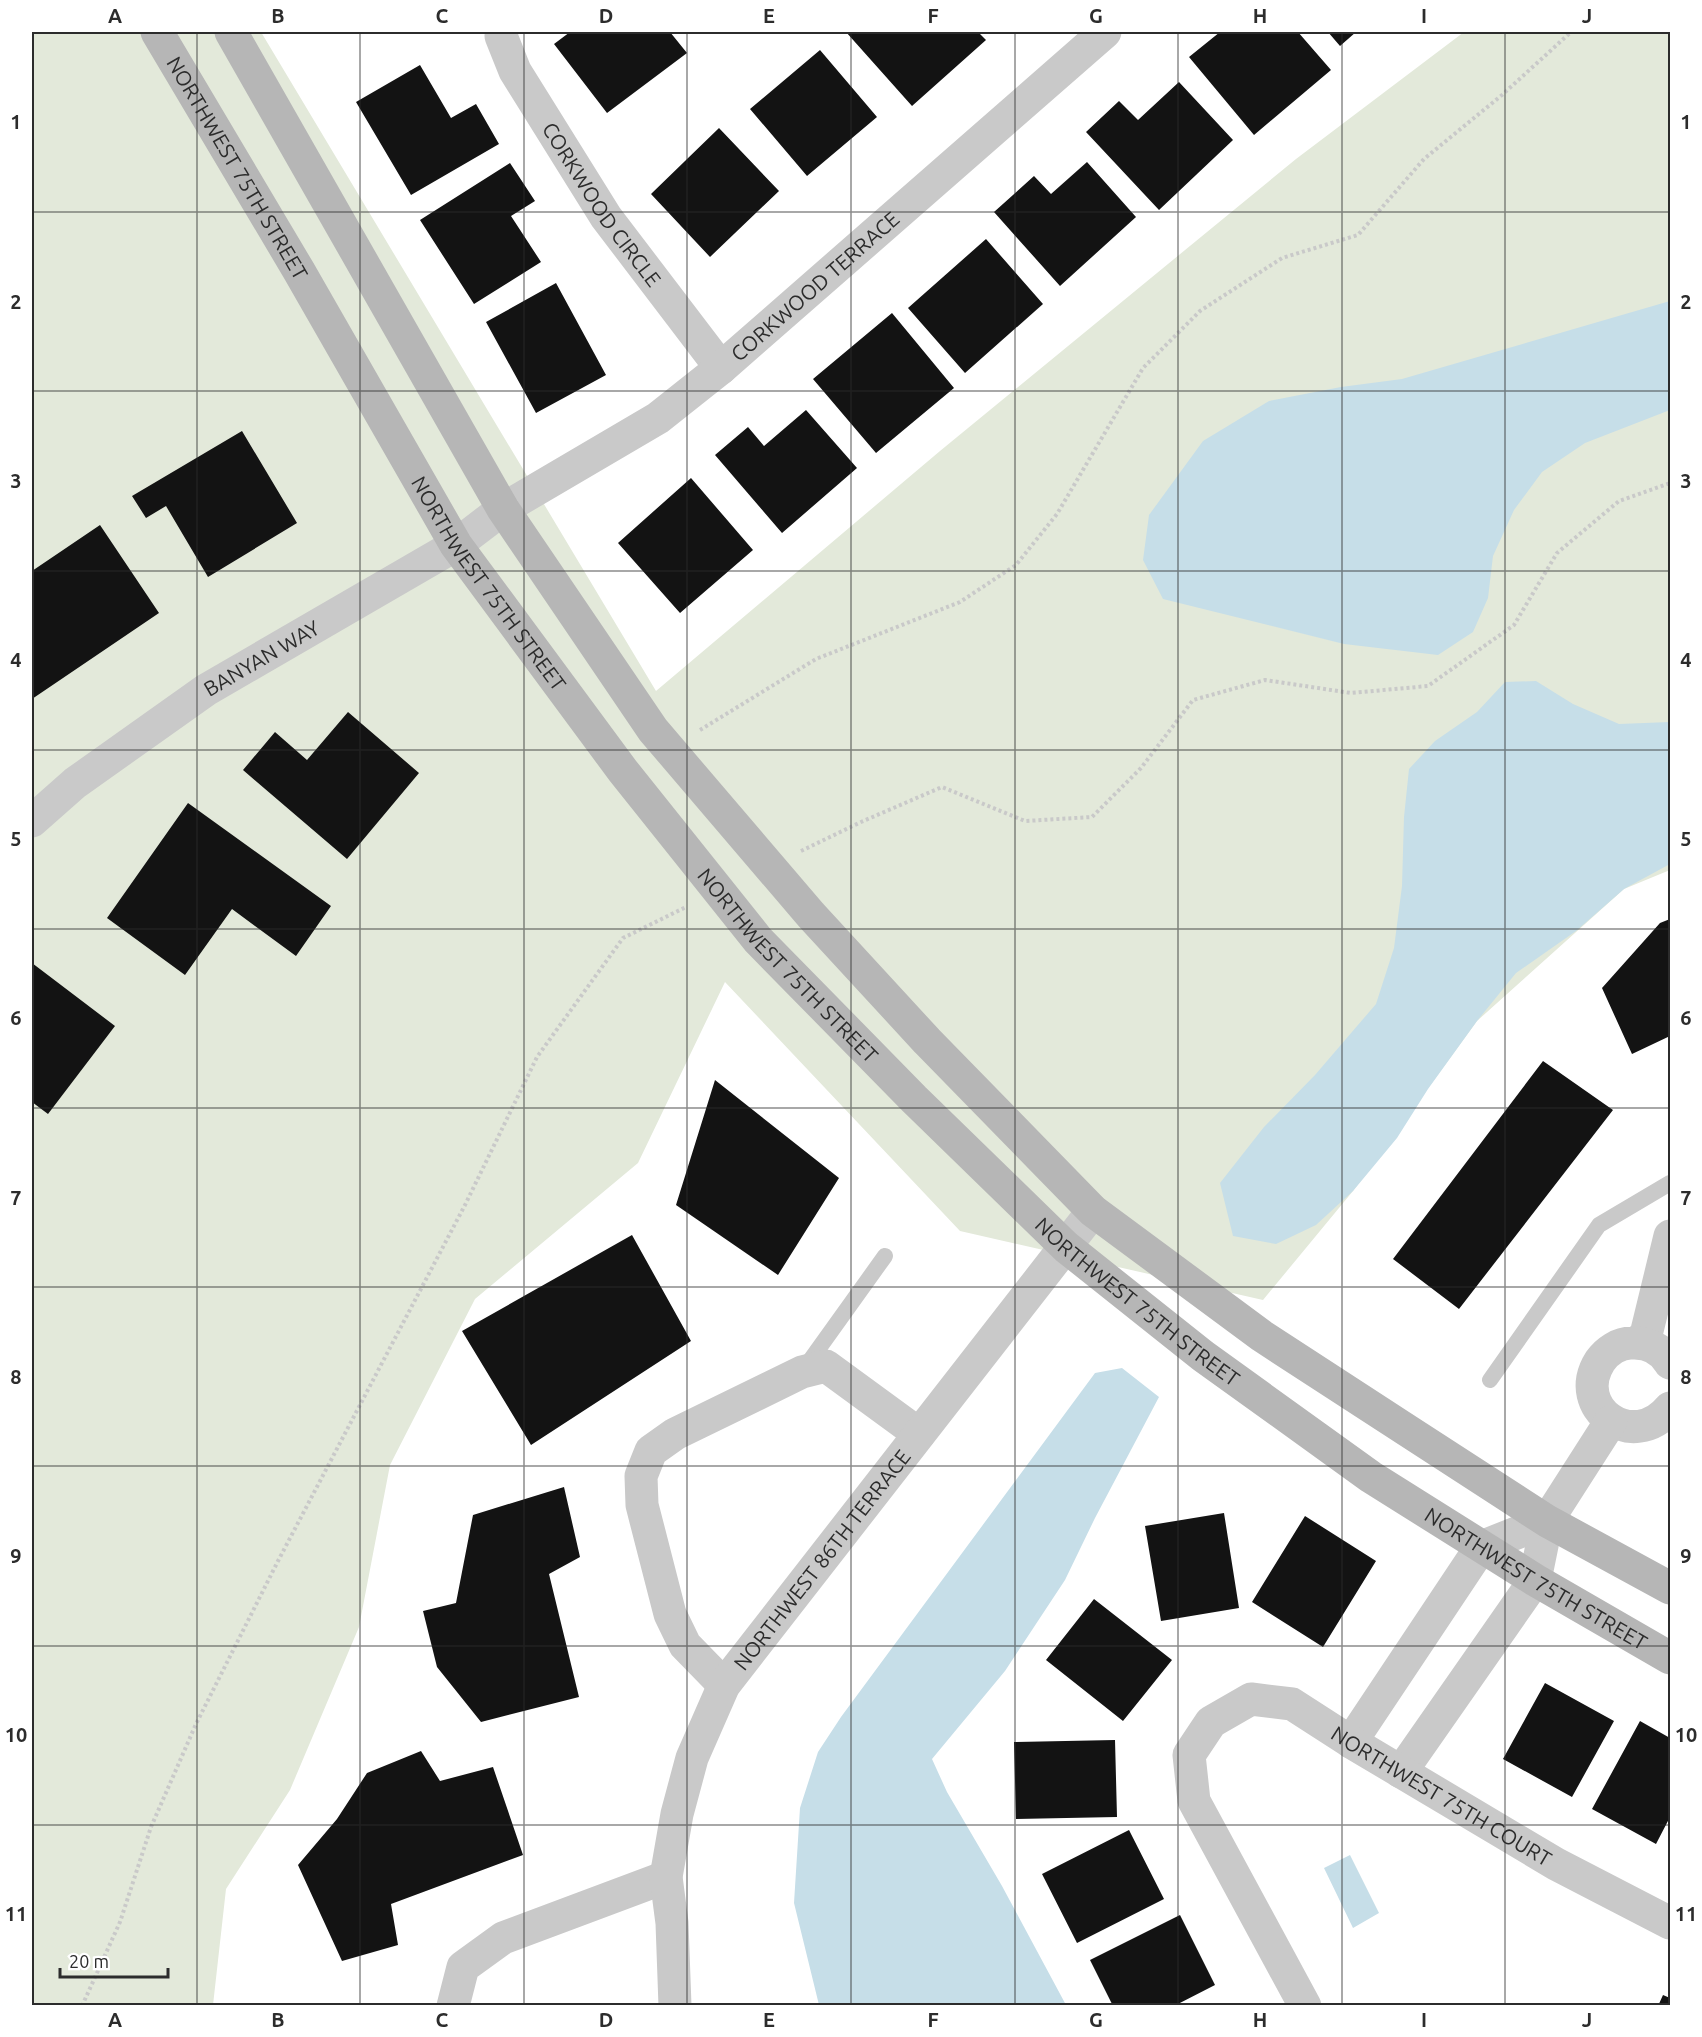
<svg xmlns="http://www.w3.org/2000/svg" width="1702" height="2037" font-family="Ubuntu,sans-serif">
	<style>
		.green { fill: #e3e9da }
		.water { fill: #c6dee8 }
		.building { fill: #131313 }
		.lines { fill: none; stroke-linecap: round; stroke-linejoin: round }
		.path { stroke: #c9c9c9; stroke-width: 4; stroke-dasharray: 3 3; stroke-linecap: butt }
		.lane { stroke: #c9c9c9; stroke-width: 16 }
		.street { stroke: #c9c9c9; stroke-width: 33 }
		.secondary { stroke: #b6b6b6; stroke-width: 33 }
		.grid { fill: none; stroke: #2c2c2c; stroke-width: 1.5; stroke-opacity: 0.55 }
		.labels { text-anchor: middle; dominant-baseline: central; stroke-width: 6; stroke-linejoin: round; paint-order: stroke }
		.street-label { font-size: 21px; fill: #2c2c2c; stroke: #fff }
		.neatline { fill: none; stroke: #2c2c2c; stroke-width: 2 }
		.grid-label { font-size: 20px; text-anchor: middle; font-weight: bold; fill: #2c2c2c }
	</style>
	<rect width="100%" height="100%" fill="#fff"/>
	<path class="green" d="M32 32H261L656 691 940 451 1296 159 1464 32H1670V870L1624 889 1477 1021 1353 1191 1263 1300 960 1231 725 982 638 1163 475 1299 390 1465 359 1627 290 1790 226 1889 213 2005 32 2006Z"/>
	<path class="water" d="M1670 301V410L1585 443 1542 472 1514 510 1493 556 1488 598 1473 632 1438 655 1344 644 1163 599 1143 560 1149 515 1203 441 1269 401 1341 387 1402 379Z
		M1536 681 1573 704 1619 724 1670 722V864L1624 889 1576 931 1516 973 1477 1021 1428 1089 1397 1138 1353 1191 1316 1225 1276 1244 1233 1236 1220 1183 1264 1127 1315 1075 1376 1004 1394 948 1402 886 1404 817 1409 769 1435 741 1477 712 1505 682Z
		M1122 1368 1159 1397 1095 1518 1065 1580 1005 1671 932 1759 947 1792 1002 1886 1066 2005H819L794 1903 800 1808 818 1752 841 1717 1095 1373Z
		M1350 1855 1379 1913 1353 1928 1324 1868Z"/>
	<path class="building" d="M570 32H670L687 53 607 113 554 44Z
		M846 32H978L986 40 912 106Z
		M1220 32H1298L1331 70 1254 135 1189 57Z
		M1328 32H1356L1340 46Z
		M820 50 877 117 807 176 750 109Z
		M420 65 451 118 476 104 499 144 411 195 356 102Z
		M1179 82 1233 140 1159 210 1086 132 1119 101 1138 120Z
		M719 128 779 191 710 257 651 194Z
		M1087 162 1136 217 1060 286 994 212 1034 176 1051 194Z
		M510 163 535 201 511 216 541 262 474 304 420 220Z
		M986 239 1043 304 965 373 908 308Z
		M556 283 606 375 536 413 486 322Z
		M892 313 954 388 876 453 813 379Z
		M806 410 857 468 782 533 715 455 748 427 764 446Z
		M242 431 297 523 208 577 166 506 146 518 132 496Z
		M691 478 753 550 680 613 618 543Z
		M100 525 159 613 32 699V571Z
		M348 712 419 773 347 859 243 770 275 732 307 760Z
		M188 803 331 906 296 956 232 909 185 975 107 918Z
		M1670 919V1036L1632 1054 1602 988 1660 923Z
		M32 963 115 1026 48 1114 32 1102Z
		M1543 1061 1613 1110 1459 1309 1393 1259Z
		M715 1080 839 1178 778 1275 676 1205Z
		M632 1235 691 1341 531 1445 462 1331Z
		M564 1487 580 1557 549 1574 579 1697 481 1722 437 1667 423 1611 456 1603 473 1515Z
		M1224 1513 1239 1608 1161 1621 1145 1526Z
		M1305 1516 1376 1561 1323 1647 1252 1602Z
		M1094 1599 1172 1660 1123 1721 1046 1660Z
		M1545 1683 1614 1721 1572 1797 1503 1759Z
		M1640 1721 1670 1738V1817L1656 1844 1592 1809Z
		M1115 1740 1117 1817 1016 1819 1014 1742Z
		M421 1751 440 1781 493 1767 523 1855 391 1904 398 1945 342 1961 298 1865 337 1819 367 1773Z
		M1129 1830 1164 1899 1077 1943 1042 1874Z
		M1180 1915 1215 1985 1174 2006H1113L1090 1960Z
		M1663 1995 1670 1998V2006H1658Z"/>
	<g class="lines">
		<path class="path" d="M700 730 816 659 960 602 1016 565 1057 514 1143 368 1200 311 1282 258 1358 235 1424 159 1502 95 1571 32
			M801 851 861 822 942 787 1025 821 1092 817 1141 768 1193 700 1265 680 1351 693 1428 686 1514 625 1557 553 1619 501 1670 483
			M82 2006 120 1922 151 1827 196 1724 278 1561 465 1205 537 1057 623 938 686 907"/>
		<path class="lane" d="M804 1369 885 1256
			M1490 1380 1599 1225 1670 1183"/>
		<g class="street">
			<path id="s1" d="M502 32 501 36 515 71 606 217 721 368"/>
			<path id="s2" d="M32 821 75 783 206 690 456 545 503 509 658 418 721 368 1105 32"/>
			<path d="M1644 1343 1670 1236"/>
			<path d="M1670 1363C1662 1349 1647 1342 1631 1343 1619 1343 1607 1351 1600 1361 1570 1408 1633 1453 1670 1408"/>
			<path d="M724 1685 685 1645 670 1614 642 1505 641 1476 651 1451 675 1434 802 1372 826 1366 919 1434"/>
			<path d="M1351 1742 1481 1547 1547 1521"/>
			<path d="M1401 1772 1535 1580 1547 1521 1611 1421"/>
			<path d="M453 2006 463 1967 503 1938 666 1877"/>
			<path id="s3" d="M675 2006 672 1923 666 1877 677 1814 692 1758 724 1685 1093 1211"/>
			<path id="s4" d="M1305 2006 1194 1801 1189 1755 1211 1722 1251 1699 1292 1704 1351 1742 1556 1864 1670 1923"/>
		</g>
		<g class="secondary">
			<path id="s5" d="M157 32 299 271 456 545 623 771 758 940 914 1099 1066 1247 1203 1356 1371 1477 1535 1580 1670 1658"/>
			<path d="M231 32 503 509 653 730 811 915 927 1041 1093 1211 1262 1336 1405 1429 1547 1521 1670 1588"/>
		</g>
	</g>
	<path class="grid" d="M197 32V2006M360 32V2006M524 32V2006M687 32V2006M851 32V2006M1015 32V2006M1178 32V2006M1342 32V2006M1505 32V2006M32 212H1670M32 391H1670M32 571H1670M32 750H1670M32 929H1670M32 1108H1670M32 1287H1670M32 1466H1670M32 1646H1670M32 1825H1670"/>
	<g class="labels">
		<g class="street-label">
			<text stroke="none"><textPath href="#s5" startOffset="158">NORTHWEST 75TH STREET</textPath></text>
			<text stroke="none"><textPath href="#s1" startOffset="201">CORKWOOD CIRCLE</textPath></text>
			<text stroke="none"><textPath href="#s2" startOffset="951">CORKWOOD TERRACE</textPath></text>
			<text stroke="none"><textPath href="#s5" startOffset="644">NORTHWEST 75TH STREET</textPath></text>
			<text stroke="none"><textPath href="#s2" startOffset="282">BANYAN WAY</textPath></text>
			<text stroke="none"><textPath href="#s5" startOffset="1130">NORTHWEST 75TH STREET</textPath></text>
			<text stroke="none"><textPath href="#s5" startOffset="1616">NORTHWEST 75TH STREET</textPath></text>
			<text stroke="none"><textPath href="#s3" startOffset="490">NORTHWEST 86TH TERRACE</textPath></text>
			<text stroke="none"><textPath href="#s5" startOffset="2102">NORTHWEST 75TH STREET</textPath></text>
			<text stroke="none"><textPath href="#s4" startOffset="582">NORTHWEST 75TH COURT</textPath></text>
		</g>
	</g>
	<rect width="1702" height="2037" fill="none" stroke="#ffffff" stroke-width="66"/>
	<path d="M60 1968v9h108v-9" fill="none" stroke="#2c2c2c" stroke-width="3"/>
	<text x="69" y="1968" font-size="18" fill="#2c2c2c" stroke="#ffffff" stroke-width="4.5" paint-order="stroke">20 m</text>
	<rect x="33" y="33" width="1636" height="1971" class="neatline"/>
	<g class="grid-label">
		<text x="115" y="23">A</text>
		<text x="278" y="23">B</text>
		<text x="442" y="23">C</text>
		<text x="606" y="23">D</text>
		<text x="769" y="23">E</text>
		<text x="933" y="23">F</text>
		<text x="1096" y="23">G</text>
		<text x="1260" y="23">H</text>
		<text x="1424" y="23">I</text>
		<text x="1587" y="23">J</text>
		<text x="16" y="129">1</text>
		<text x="1686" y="129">1</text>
		<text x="16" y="309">2</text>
		<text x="1686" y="309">2</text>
		<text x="16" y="488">3</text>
		<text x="1686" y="488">3</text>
		<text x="16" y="667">4</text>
		<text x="1686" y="667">4</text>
		<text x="16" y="846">5</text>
		<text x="1686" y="846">5</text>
		<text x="16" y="1025">6</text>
		<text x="1686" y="1025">6</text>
		<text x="16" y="1205">7</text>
		<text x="1686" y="1205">7</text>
		<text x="16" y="1384">8</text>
		<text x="1686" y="1384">8</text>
		<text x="16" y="1563">9</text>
		<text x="1686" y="1563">9</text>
		<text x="16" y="1742">10</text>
		<text x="1686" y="1742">10</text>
		<text x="16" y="1921">11</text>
		<text x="1686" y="1921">11</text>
		<text x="115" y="2027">A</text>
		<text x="278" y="2027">B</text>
		<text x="442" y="2027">C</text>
		<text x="606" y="2027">D</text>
		<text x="769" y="2027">E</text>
		<text x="933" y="2027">F</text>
		<text x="1096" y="2027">G</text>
		<text x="1260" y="2027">H</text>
		<text x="1424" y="2027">I</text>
		<text x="1587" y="2027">J</text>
	</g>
</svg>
